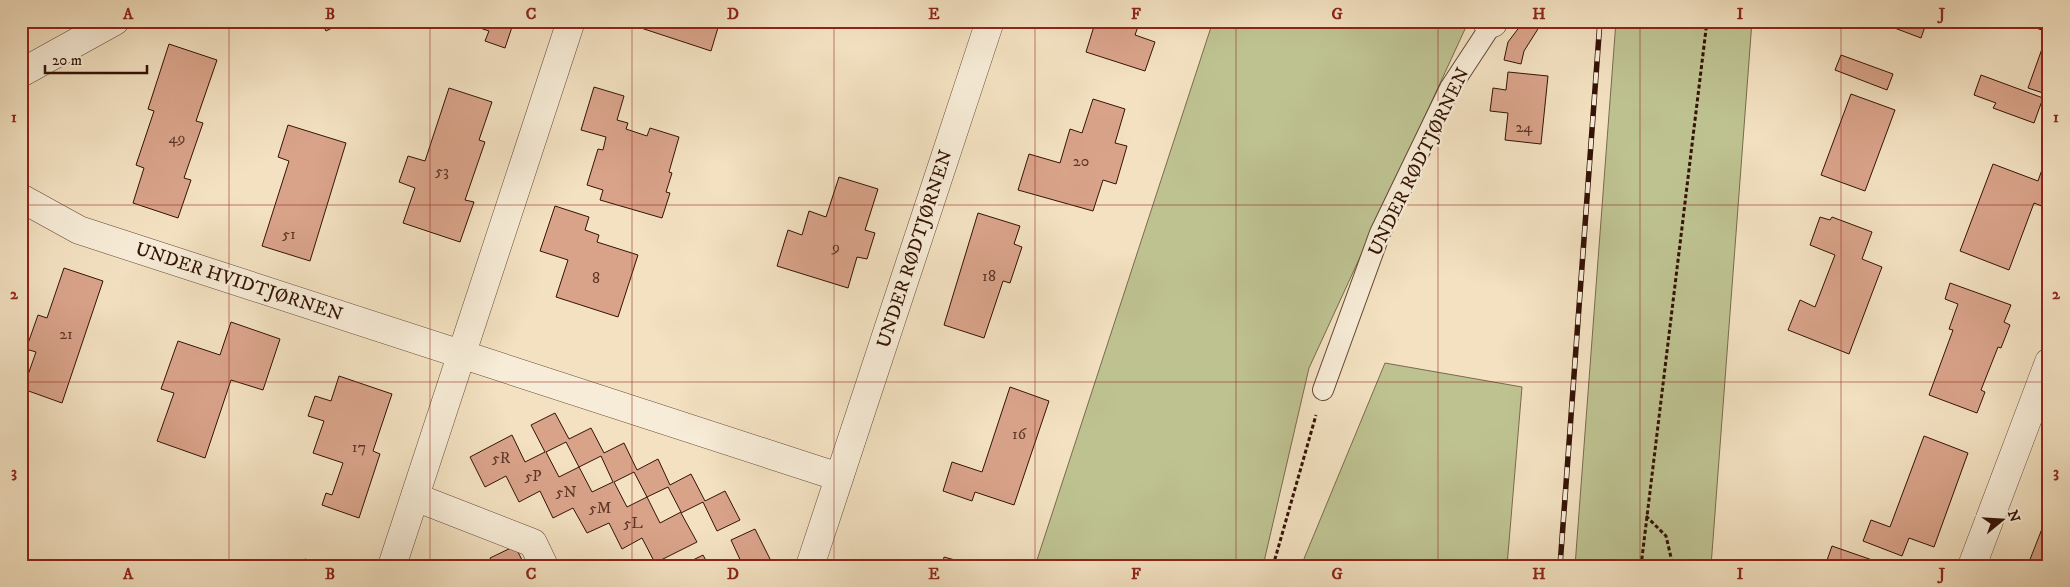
<svg xmlns="http://www.w3.org/2000/svg" width="2070" height="587" font-family="'IM FELL DW Pica',serif">
	<style>
		.green { fill: #bec291; stroke: #796a4b }
		.building { fill: #d9a38a; stroke: #341205; fill-rule: evenodd }
		.lines { fill: none; stroke-linecap: round; stroke-linejoin: round }
		.lane-casing { stroke: #644634; stroke-width: 22 }
		.street-casing { stroke: #644634; stroke-width: 29 }
		.path { stroke: #341205; stroke-width: 3; stroke-dasharray: 4 2.5; stroke-linecap: butt }
		.lane { stroke: #f7ecd7; stroke-width: 20 }
		.street { stroke: #f7ecd7; stroke-width: 28 }
		.rail-casing { stroke: #341205; stroke-width: 5.5 }
		.rail { stroke: #f7ecd7; stroke-width: 4; stroke-dasharray: 11; stroke-linecap: butt }
		.grid { fill: none; stroke: #8f2418; stroke-width: 1; stroke-opacity: 0.55 }
		.labels { text-anchor: middle; dominant-baseline: central; stroke-width: 5; stroke-linejoin: round; paint-order: stroke }
		.number-label { font-size: 16px; fill: #5d3626 }
		.street-label { font-size: 19px; fill: #341205; stroke: #f7ecd7 }
		.neatline { fill: none; stroke: #8f2418; stroke-width: 2 }
		.grid-label { font-size: 16px; text-anchor: middle; font-weight: bold; fill: #8f2418 }
	</style>
	<rect width="100%" height="100%" fill="#f3e1c1"/>
	<filter id="stains"><feTurbulence type="fractalNoise" baseFrequency=".004" numOctaves="4"/><feColorMatrix values="0 0 0 0 .2 0 0 0 0 .09 0 0 0 0 .02 0 0 0 .5 -.17"/></filter>
	<radialGradient id="worn" r=".72"><stop offset=".6" stop-color="#630" stop-opacity="0"/><stop offset="1" stop-color="#630" stop-opacity=".3"/></radialGradient>
	<path class="green" d="M1213 21H1441L1465 29 1309 368 1263 566H1035Z
		M1616 21H1752L1711 566H1575Z
		M1385 363 1522 387 1507 566H1301Z"/>
	<path class="building" d="M321 21H346L326 31Z
		M472 21H514L505 48 485 41 489 31 471 25Z
		M640 21H720L711 51 638 27Z
		M1107 21H1140L1135 35 1155 42 1145 71 1086 52 1095 23 1105 26Z
		M1524 21H1543L1524 51 1521 64 1504 60 1508 42Z
		M1876 21H1927L1921 38Z
		M2031 21H2049V95L2028 88 2048 32 2030 26Z
		M169 44 217 60 196 121 203 123 184 178 191 180 178 218 133 203 144 168 136 165 154 111 148 109Z
		M1841 55 1893 74 1887 90 1835 70Z
		M1508 72 1548 76 1541 144 1505 140 1508 113 1490 111 1493 88 1506 90Z
		M1981 75 2043 98 2034 123 1993 108 1996 103 1974 95Z
		M594 87 624 96 617 120 628 123 626 129 647 136 650 128 679 137 669 172 672 173 666 192 670 193 662 218 600 200 603 190 587 185 598 149 603 150 606 137 581 130Z
		M449 88 492 102 479 140 485 142 465 200 474 202 460 242 403 223 415 188 399 182 408 156 425 161Z
		M1851 94 1895 110 1865 191 1821 175Z
		M1093 99 1125 109 1115 143 1127 146 1116 184 1103 180 1093 211 1018 190 1029 154 1060 163 1070 129 1082 133Z
		M288 125 346 143 310 261 262 246 289 161 278 157Z
		M1993 164 2038 181 2044 164 2049 166V209L2034 203 2009 270 1960 251Z
		M839 177 878 189 865 230 875 233 867 259 857 257 848 288 777 266 788 230 802 235 809 211 826 217Z
		M555 206 589 217 585 230 599 235 597 242 638 255 618 317 556 297 568 260 540 251Z
		M978 213 1020 226 1014 244 1022 247 1010 283 1003 281 984 338 944 325Z
		M1820 217 1830 220 1832 217 1872 232 1862 259 1882 267 1849 354 1788 330 1800 300 1815 307 1835 255 1810 245Z
		M64 268 103 281 62 403 23 389 36 352 26 349 38 315 47 318Z
		M1950 283 2011 305 2004 322 2010 325 2001 348 1998 347 1981 390 1985 392 1977 413 1929 395 1953 330 1949 329 1958 304 1945 299Z
		M231 322 280 339 263 390 231 380 205 458 157 441 174 393 161 389 178 341 220 355Z
		M339 376 392 394 373 451 380 454 359 518 322 505 326 493 332 495 343 463 313 453 324 421 308 416 315 396 331 401Z
		M1010 387 1049 401 1014 505 975 492 972 501 943 491 952 462 982 472Z
		M555 413 569 439 591 428 604 453 624 443 637 470 658 459 670 485 691 474 705 501 725 491 740 520 717 531 703 502 681 513 697 542 655 563 642 538 622 549 609 523 587 533 573 508 553 518 540 491 519 502 506 476 485 487 470 457 512 435 525 462 545 452 531 425ZM566 442 579 467 559 477 546 452ZM601 456 613 482 592 492 579 467ZM634 472 647 497 627 507 614 482ZM668 487 681 512 660 523 647 497Z
		M1924 436 1968 453 1934 547 1909 538 1902 556 1863 541 1871 520 1890 527Z
		M2047 516 2049 517V566H2040L2029 562Z
		M755 529 770 559 757 566H743L731 540Z
		M515 546 525 566H494L490 558Z
		M1832 546 1875 561 1873 566H1825Z
		M703 555 709 566H681Z
		M944 557 977 566H942Z
		M305 559 326 566H303Z"/>
	<g class="lines">
		<defs>
			<path id="lane" d="M1323 390 1380 233 1450 88 1494 21"/>
			<path id="street" d="M1486 21 1493 23
				M21 73 115 21
				M21 198 79 230 839 477
				M415 497 533 543 544 566
				M392 566 571 21
				M810 566 990 21
				M1972 566 2049 362"/>
		</defs>
		<use href="#lane" class="lane-casing"/>
		<use href="#street" class="street-casing"/>
		<path class="path" d="M1646 516 1666 536 1673 566
			M1273 566 1316 415
			M1641 566 1707 21"/>
		<use href="#lane" class="lane"/>
		<use href="#street" class="street"/>
		<defs>
			<path id="rail" d="M1560 566 1600 21"/>
		</defs>
		<use href="#rail" class="rail-casing"/>
		<use href="#rail" class="rail"/>
	</g>
	<path class="grid" d="M229 21V566M430 21V566M632 21V566M834 21V566M1035 21V566M1236 21V566M1438 21V566M1640 21V566M1841 21V566M21 205H2049M21 382H2049"/>
	<g class="labels">
		<g class="number-label">
			<text x="1524" y="127">24</text>
			<text x="177" y="138">49</text>
			<text x="1081" y="161">20</text>
			<text x="442" y="171">53</text>
			<text x="289" y="234">51</text>
			<text x="836" y="247">9</text>
			<text x="989" y="276">18</text>
			<text x="596" y="278">8</text>
			<text x="66" y="334">21</text>
			<text x="1019" y="434">16</text>
			<text x="359" y="447">17</text>
			<text x="501" y="458">5R</text>
			<text x="533" y="476">5P</text>
			<text x="566" y="492">5N</text>
			<text x="600" y="508">5M</text>
			<text x="633" y="523">5L</text>
		</g>
		<g class="street-label">
			<text transform="translate(1419 162) rotate(-64)">UNDER RØDTJØRNEN</text>
			<text transform="translate(915 249) rotate(-72)">UNDER RØDTJØRNEN</text>
			<text transform="translate(239 282) rotate(18)">UNDER HVIDTJØRNEN</text>
		</g>
	</g>
	<rect width="2070" height="587" fill="none" stroke="#f3e1c1" stroke-width="55"/>
	<g transform="translate(2002 520) rotate(72)" stroke="#f7ecd7" stroke-width="4" paint-order="stroke">
	<path d="M0-4L9 19L0 12L-9 19Z" fill="#341205"/>
	<text y="-8" font-size="14" font-weight="bold" text-anchor="middle" fill="#341205">N</text>
	</g>
	<path d="M45 65v8h102v-8" fill="none" stroke="#341205" stroke-width="2.5"/>
	<text x="52" y="65" font-size="15" fill="#341205" stroke="#f7ecd7" stroke-width="4" paint-order="stroke">20 m</text>
	<rect x="28" y="28" width="2014" height="532" class="neatline"/>
	<g class="grid-label">
		<text x="128" y="19">A</text>
		<text x="330" y="19">B</text>
		<text x="531" y="19">C</text>
		<text x="733" y="19">D</text>
		<text x="934" y="19">E</text>
		<text x="1136" y="19">F</text>
		<text x="1337" y="19">G</text>
		<text x="1539" y="19">H</text>
		<text x="1740" y="19">I</text>
		<text x="1942" y="19">J</text>
		<text x="14" y="122">1</text>
		<text x="2056" y="122">1</text>
		<text x="14" y="299">2</text>
		<text x="2056" y="299">2</text>
		<text x="14" y="477">3</text>
		<text x="2056" y="477">3</text>
		<text x="128" y="579">A</text>
		<text x="330" y="579">B</text>
		<text x="531" y="579">C</text>
		<text x="733" y="579">D</text>
		<text x="934" y="579">E</text>
		<text x="1136" y="579">F</text>
		<text x="1337" y="579">G</text>
		<text x="1539" y="579">H</text>
		<text x="1740" y="579">I</text>
		<text x="1942" y="579">J</text>
	</g>
	<rect width="100%" height="100%" filter="url(#stains)"/>
	<rect width="100%" height="100%" fill="url(#worn)"/>
</svg>
